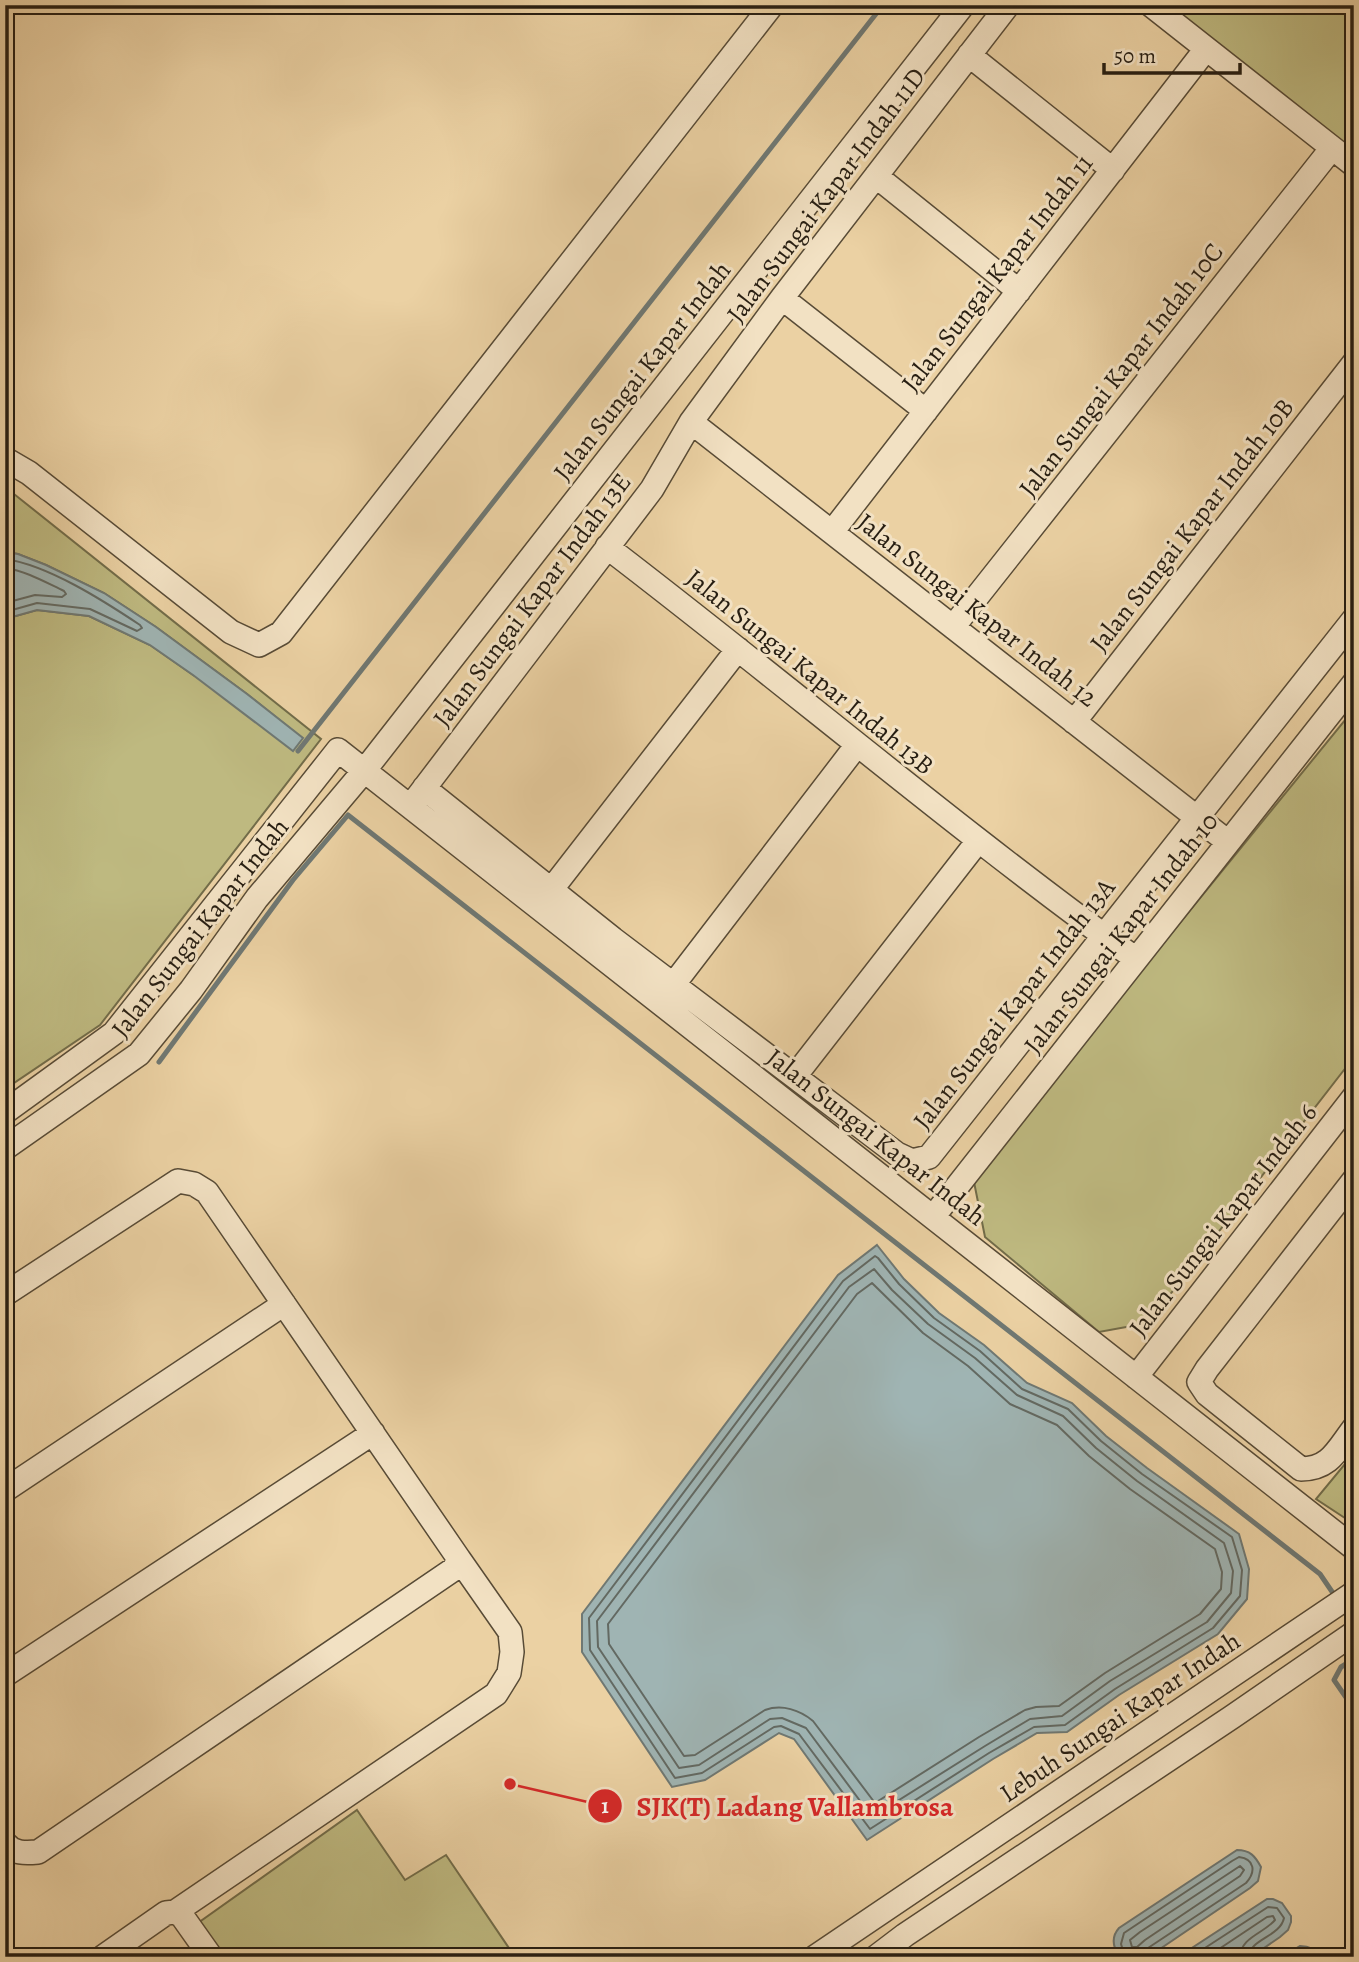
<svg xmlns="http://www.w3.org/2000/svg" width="1359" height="1962" font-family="Alegreya,serif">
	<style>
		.green { fill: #beb980; stroke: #726c49; stroke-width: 2 }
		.water { fill: #9fb4b3; stroke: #6f7873; stroke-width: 2 }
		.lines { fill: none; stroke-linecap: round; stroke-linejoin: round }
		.shore { stroke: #636962; stroke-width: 2 }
		.stream { stroke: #6f7873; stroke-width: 5 }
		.minor-casing { stroke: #584b36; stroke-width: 26 }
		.minor { stroke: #f2e1c3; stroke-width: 23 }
		.labels { text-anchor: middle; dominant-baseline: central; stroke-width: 6; stroke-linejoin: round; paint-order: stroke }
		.street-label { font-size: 26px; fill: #271e12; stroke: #f2e1c3 }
		.leader { fill: none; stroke: #d62828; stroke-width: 2.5 }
		.callout-dot { fill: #d62828; stroke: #f2e1c3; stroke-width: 2.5 }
		.mark-label { font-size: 21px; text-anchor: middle; font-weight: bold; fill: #fff }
		.callout-label { font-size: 28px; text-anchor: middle; font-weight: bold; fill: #d62828; stroke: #f2e1c3; stroke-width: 6; stroke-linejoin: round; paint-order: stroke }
	</style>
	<rect width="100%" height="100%" fill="#ebd1a3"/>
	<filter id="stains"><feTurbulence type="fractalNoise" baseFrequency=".00286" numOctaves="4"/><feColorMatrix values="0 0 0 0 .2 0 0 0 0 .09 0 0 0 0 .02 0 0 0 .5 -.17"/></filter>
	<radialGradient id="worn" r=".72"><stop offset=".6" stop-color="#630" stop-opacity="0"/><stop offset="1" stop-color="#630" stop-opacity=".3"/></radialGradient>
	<path class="green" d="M1159 5H1354V155Z
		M5 489 14 494 321 739 100 1025 5 1089V1038L9 1035 5 1028V619L37 610 89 616 150 645 193 675 302 738 247 694 156 627 104 593 46 565 18 554 5 552Z
		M1354 709V1057L1148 1323 1099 1332 985 1237 973 1177Z
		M1354 1453V1524L1316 1499Z
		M357 1810 405 1880 446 1855 515 1957H222L198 1923Z"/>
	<path class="water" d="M5 552 18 554 46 565 104 593 156 627 247 694 303 738 293 751 193 675 150 645 89 616 37 610 5 619Z
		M877 1245 904 1279 939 1313 984 1345 1027 1383 1072 1403 1106 1436 1147 1468 1239 1534 1249 1569 1247 1599 1218 1634 1119 1695 1067 1732 1037 1733 993 1759 867 1840 794 1739 779 1733 705 1780 672 1787 582 1652V1614L838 1275Z
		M1237 1850C1250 1850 1255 1856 1261 1867L1258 1881 1250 1888 1148 1957 1119 1956C1113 1947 1111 1937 1119 1928Z
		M1267 1899H1273L1282 1903 1291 1916V1922L1288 1930 1280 1937 1251 1957H1178Z
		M1300 1946C1309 1946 1316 1949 1321 1957H1282Z"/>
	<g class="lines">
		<path class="shore" d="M5 559C48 565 104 601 140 625L142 628 137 631 90 609 37 603 5 612
			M5 568C26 571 45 582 64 591L66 594 62 597 35 595 5 603
			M875 1256 878 1258 899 1284 934 1318 980 1351 1022 1389 1068 1409 1101 1441 1142 1474 1232 1537 1242 1570 1240 1596 1213 1628 1115 1689 1065 1725 1034 1727 989 1753 870 1829 799 1734 781 1726 774 1727 702 1773 675 1778 590 1650 589 1618 843 1281Z
			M874 1269 892 1290 928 1324 975 1358 1017 1395 1063 1416 1096 1448 1137 1481 1224 1543 1233 1571 1231 1593 1207 1622 1110 1681 1062 1716 1030 1719 985 1746 872 1817 806 1728 782 1718 770 1719 699 1765 679 1768 598 1647 597 1621 849 1287Z
			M872 1283 923 1333 968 1366 1010 1404 1057 1425 1089 1456 1130 1489 1215 1549 1222 1572 1221 1589 1200 1614 1105 1673 1059 1706 1036 1707 1025 1710 979 1737 875 1803 813 1721C800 1710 782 1704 765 1710L695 1755 684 1756 609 1644 608 1624 857 1294Z
			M1240 1866 1244 1870 1240 1876 1145 1940 1137 1947H1132L1130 1940 1140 1932Z
			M1125 1957 1121 1944 1124 1933 1232 1861 1239 1857C1255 1859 1256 1872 1246 1883L1148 1948 1145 1951V1957
			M1191 1957 1268 1907 1277 1908 1284 1918C1280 1937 1251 1938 1248 1957
			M1207 1957 1267 1917 1273 1916 1275 1920C1263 1934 1241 1937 1240 1957"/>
		<path class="stream" d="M298 751 883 5
			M159 1062 293 880 348 815 1320 1574 1337 1599
			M1343 1607 1354 1622
			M1354 1659 1341 1667 1334 1680 1354 1709"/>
		<defs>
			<path id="minor" d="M1151 5 1354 165
				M969 55 1113 170
				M876 176 1019 291
				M782 298 926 411
				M691 422 1228 842
				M5 459 29 473 231 632 259 645 281 633 772 5
				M832 532 1206 49
				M607 547C785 683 955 828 1136 959
				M953 627 1332 148
				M1074 722 1354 363
				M424 788 613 939 897 1154 912 1161 929 1157 1354 619
				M416 799 652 489 691 422 782 298 1008 5
				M551 890 738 649
				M673 985 857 745
				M795 1076 978 841
				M5 1112 114 1033 338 750 1354 1548
				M5 1148 139 1054 191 990 257 898 364 771 963 5
				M1354 1180 1207 1369 1199 1382 1207 1394 1301 1469C1330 1469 1337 1450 1354 1428
				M933 1217 1354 683
				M5 1294 178 1181 194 1184 207 1192 459 1559 454 1569 38 1852C26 1853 13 1854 5 1843
				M1136 1377 1354 1097
				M5 1490 284 1304
				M5 1675 373 1433
				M175 1912 496 1694 509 1673 512 1652 510 1632 459 1559
				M103 1957 166 1913 175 1912 182 1916 211 1957
				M815 1957 1354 1593
				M876 1957 905 1935 1232 1717 1354 1633"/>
		</defs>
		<use href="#minor" class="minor-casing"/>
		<use href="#minor" class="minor"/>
	</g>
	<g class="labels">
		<g class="street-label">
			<text transform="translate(826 195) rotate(-53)">Jalan Sungai Kapar Indah 11D</text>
			<text transform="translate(997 273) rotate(-52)">Jalan Sungai Kapar Indah 11</text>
			<text transform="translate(1121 370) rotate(-52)">Jalan Sungai Kapar Indah 10C</text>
			<text transform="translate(642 371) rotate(-52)">Jalan Sungai Kapar Indah</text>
			<text transform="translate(1192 525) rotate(-52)">Jalan Sungai Kapar Indah 10B</text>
			<text transform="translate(532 600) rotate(-53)">Jalan Sungai Kapar Indah 13E</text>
			<text transform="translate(977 610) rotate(38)">Jalan Sungai Kapar Indah 12</text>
			<text transform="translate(810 672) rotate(39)">Jalan Sungai Kapar Indah 13B</text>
			<text transform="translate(200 928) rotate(-52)">Jalan Sungai Kapar Indah</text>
			<text transform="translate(1121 933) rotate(-52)">Jalan Sungai Kapar Indah 10</text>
			<text transform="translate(1014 1004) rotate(-52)">Jalan Sungai Kapar Indah 13A</text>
			<text transform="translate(876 1137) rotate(38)">Jalan Sungai Kapar Indah</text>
			<text transform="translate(1223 1220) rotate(-52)">Jalan Sungai Kapar Indah 6</text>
			<text transform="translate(1120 1717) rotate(-34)">Lebuh Sungai Kapar Indah</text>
		</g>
	</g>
	<path class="leader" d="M510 1784L605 1806"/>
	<g class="callout-dot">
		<circle cx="510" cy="1784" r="7"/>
		<circle cx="605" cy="1806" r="18"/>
	</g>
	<g class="mark-label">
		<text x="605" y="1813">1</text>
	</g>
	<g class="callout-label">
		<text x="795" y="1816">SJK(T) Ladang Vallambrosa</text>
	</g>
	<rect width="1359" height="1962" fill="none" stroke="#ebd1a3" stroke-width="28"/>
	<rect x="7" y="7" width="1345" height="1948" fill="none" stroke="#271e12" stroke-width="3.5"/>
	<rect x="14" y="14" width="1331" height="1934" fill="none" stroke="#271e12" stroke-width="2"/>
	<path d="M1104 63v10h136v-10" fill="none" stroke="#271e12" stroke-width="3.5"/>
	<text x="1114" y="63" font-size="21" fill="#271e12" stroke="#f2e1c3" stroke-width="5" paint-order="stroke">50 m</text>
	<rect width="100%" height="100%" filter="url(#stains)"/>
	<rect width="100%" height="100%" fill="url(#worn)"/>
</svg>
